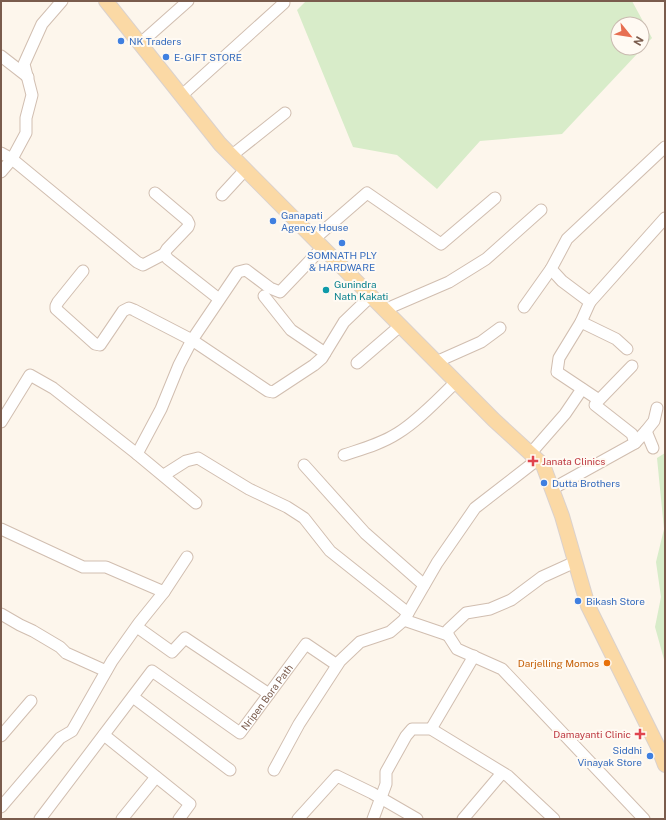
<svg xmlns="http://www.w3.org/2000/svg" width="666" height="820" font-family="'Public Sans',sans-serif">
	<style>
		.green { fill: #d8ecc9; fill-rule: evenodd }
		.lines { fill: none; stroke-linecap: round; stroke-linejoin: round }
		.minor-casing { stroke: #d1beb0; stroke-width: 13 }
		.major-casing { stroke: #dad1cd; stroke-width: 16 }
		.minor { stroke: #fff; stroke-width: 11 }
		.major { stroke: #fbd9a5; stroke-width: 14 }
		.shop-dot { fill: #3f7fe0; stroke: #fffaf3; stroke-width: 1.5 }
		.culture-dot { fill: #0f9aa8; stroke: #fffaf3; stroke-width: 1.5 }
		.health-dot { fill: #e0444e; stroke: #fffaf3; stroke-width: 1.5 }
		.food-dot { fill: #e8710a; stroke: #fffaf3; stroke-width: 1.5 }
		.labels { text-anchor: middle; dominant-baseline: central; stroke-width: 4; stroke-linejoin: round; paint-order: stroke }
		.shop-label { font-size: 10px; fill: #366cbe; stroke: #fffaf3; text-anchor: start }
		.culture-label { font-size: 10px; fill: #0d838f; stroke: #fffaf3; text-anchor: start }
		.health-label { font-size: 10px; fill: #be3a42; stroke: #fffaf3; text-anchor: start }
		.food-label { font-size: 10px; fill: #c56008; stroke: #fffaf3; text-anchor: end }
		.street-label { font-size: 10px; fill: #7a5c4d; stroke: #fffaf3 }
	</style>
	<rect width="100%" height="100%" fill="#fdf6ec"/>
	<path class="green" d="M306 1H632L652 38 562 134 480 141 437 189 397 155 353 147 297 10ZM618 24H642V48H618Z
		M665 453V663L655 627 661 597 656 562 664 529 657 458Z"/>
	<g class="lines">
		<defs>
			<g id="minor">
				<path d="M141 45 144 40 188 1"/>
				<path d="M1 56 28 77"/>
				<path d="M181 96 284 3"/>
				<path d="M1 153 12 159 137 262 143 265 164 254 167 249 188 227 189 224 187 220 155 193"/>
				<path d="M231 156 285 113"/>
				<path d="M1 172 12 159 26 133V118L32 95 24 64 42 24 62 1"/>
				<path d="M222 195 245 170"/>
				<path d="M314 239 367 193 441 244 495 198"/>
				<path d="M164 254 168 259 219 299"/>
				<path d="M83 271 58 302 56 306V309L95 344 100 345 123 311 129 308 134 310 192 340 268 391 273 392 314 365 322 358 344 322 371 296"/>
				<path d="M264 296 291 330 325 353"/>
				<path d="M590 302 665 218"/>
				<path d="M524 307 551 269"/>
				<path d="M384 310 449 282 486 259 541 210"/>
				<path d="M581 322 616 339 627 349"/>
				<path d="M436 362 481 342 500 328"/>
				<path d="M357 363 400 326"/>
				<path d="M632 366 599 400 557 372 559 358 581 322 590 302 562 281 551 269 567 239 665 147"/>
				<path d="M1 422 30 375 53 388 137 454"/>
				<path d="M646 431 654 421 657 408"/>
				<path d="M635 443 646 431 653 448"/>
				<path d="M530 454 565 414 582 389"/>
				<path d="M344 455C362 449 381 444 398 433 419 420 438 399 456 382"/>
				<path d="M304 465 365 533 424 585"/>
				<path d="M164 475 186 461 198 458 249 489 287 507 304 518 330 551 408 613"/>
				<path d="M552 489 635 443 632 434 595 405"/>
				<path d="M196 503 137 454 161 409 179 365 192 340 238 272 246 270 270 288 280 292 322 248"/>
				<path d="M1 529 83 567H106L164 592 187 557"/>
				<path d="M575 562 542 577 511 600 490 609 466 613 448 630V635L457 649 502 669 644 819"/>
				<path d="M1 614 20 625 33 631 60 647 66 653 106 671"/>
				<path d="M404 620 448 635"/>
				<path d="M137 627 172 652 185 638 269 694"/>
				<path d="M133 697 230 770"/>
				<path d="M431 729 474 656"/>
				<path d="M104 735 190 804 179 819"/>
				<path d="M1 736 31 701"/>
				<path d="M274 770 299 724 340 661 360 642 390 632 404 620 437 563 475 508 537 460"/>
				<path d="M1 807 60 738 72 731 112 661 139 623 164 592"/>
				<path id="s1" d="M40 819 152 671 240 733 306 644 337 665"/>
				<path d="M122 819 156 777"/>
				<path d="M298 819 337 776 372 793 417 819"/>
				<path d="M373 819 386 784V772L406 736 412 729H431L508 776 554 819"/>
				<path d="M463 819 502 773"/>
			</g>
			<path id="major" d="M106 1 220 144 494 420 543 465 562 516 588 606 659 749 665 765"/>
		</defs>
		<use href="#minor" class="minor-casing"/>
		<use href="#major" class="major-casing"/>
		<use href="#minor" class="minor"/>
		<use href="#major" class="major"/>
	</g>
	<g class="shop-dot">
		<circle cx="121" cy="41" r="4"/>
		<circle cx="166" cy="57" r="4"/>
		<circle cx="273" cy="221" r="4"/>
		<circle cx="342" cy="243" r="4"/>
		<circle cx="544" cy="483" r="4"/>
		<circle cx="578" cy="601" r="4"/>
		<circle cx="650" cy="756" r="4"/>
	</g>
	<circle class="culture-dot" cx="326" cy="290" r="4"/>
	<g class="health-dot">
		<path d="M531 455h4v4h4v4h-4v4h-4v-4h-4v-4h4z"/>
		<path d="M638 728h4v4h4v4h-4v4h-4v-4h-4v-4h4z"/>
	</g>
	<circle class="food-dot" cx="607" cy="663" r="4"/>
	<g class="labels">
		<g class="shop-label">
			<text x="129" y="41">NK Traders</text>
			<text x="174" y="57">E- GIFT STORE</text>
			<text x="281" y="215">Ganapati<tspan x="281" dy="12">Agency House</tspan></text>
			<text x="342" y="255" text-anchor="middle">SOMNATH PLY<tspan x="342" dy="12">&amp; HARDWARE</tspan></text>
			<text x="552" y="483">Dutta Brothers</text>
			<text x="586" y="601">Bikash Store</text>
			<text x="642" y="750" text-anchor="end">Siddhi<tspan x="642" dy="12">Vinayak Store</tspan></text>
		</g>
		<g class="culture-label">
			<text x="334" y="284">Gunindra<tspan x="334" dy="12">Nath Kakati</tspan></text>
		</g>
		<g class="health-label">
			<text x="542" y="461">Janata Clinics</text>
			<text x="631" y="734" text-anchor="end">Damayanti Clinic</text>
		</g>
		<g class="food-label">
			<text x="599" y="663">Darjelling Momos</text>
		</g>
		<g class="street-label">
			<text stroke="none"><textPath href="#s1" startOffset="338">Nripen Bora Path</textPath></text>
		</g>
	</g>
	<rect width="666" height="820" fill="none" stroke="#7a5c4d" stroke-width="4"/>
	<g transform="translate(630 36) rotate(120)"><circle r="19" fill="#fffaf3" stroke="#cabbb1"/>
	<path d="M0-3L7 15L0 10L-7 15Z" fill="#e76f51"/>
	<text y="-6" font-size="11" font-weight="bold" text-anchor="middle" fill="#7a5c4d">N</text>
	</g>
</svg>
